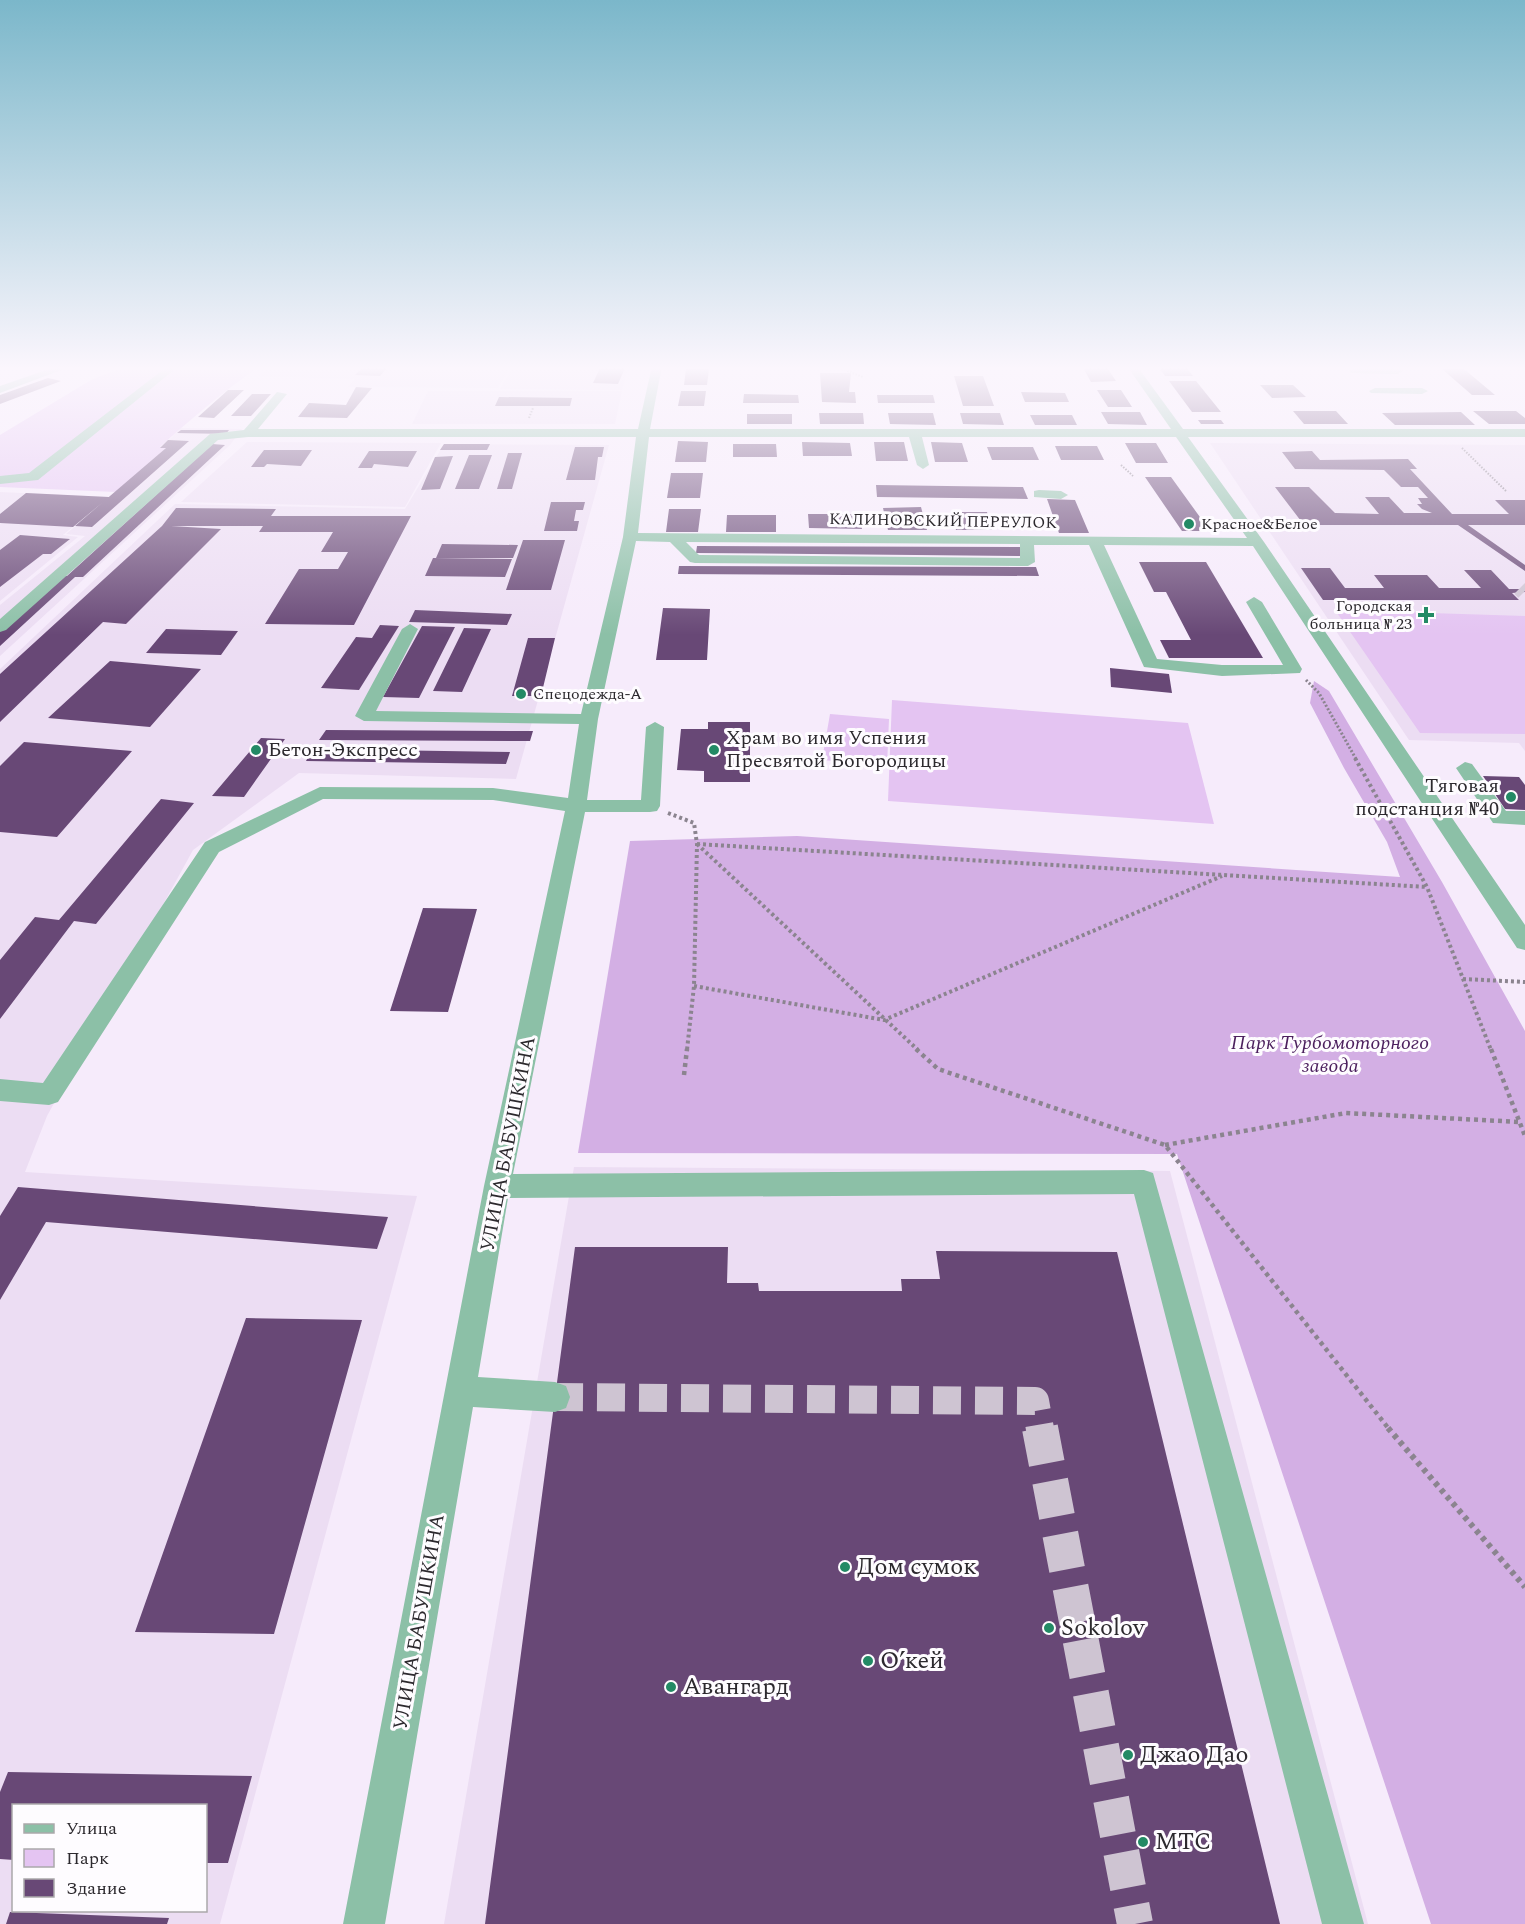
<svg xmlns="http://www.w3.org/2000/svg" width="1525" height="1924" font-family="Spectral,serif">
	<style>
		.built { fill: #ecddf3; fill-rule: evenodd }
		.green { fill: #e4c4f2 }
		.forest { fill: #d3afe4 }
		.building { fill: #684876 }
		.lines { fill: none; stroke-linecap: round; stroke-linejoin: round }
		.minor-tunnel-far2 { stroke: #cec4d2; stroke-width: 16; stroke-dasharray: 16 8; stroke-linecap: butt }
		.minor-tunnel-far1 { stroke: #cec4d2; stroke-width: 28; stroke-dasharray: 28 14; stroke-linecap: butt }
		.minor-tunnel { stroke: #cec4d2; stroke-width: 36; stroke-dasharray: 36 18; stroke-linecap: butt }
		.path-far4 { stroke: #8b848f; stroke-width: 2; stroke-dasharray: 1.5 1.5; stroke-linecap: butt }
		.path-far3 { stroke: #8b848f; stroke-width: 3; stroke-dasharray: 2 2; stroke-linecap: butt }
		.path-far2 { stroke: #8b848f; stroke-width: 4; stroke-dasharray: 3 3; stroke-linecap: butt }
		.path-far1 { stroke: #8b848f; stroke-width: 4.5; stroke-dasharray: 4 4; stroke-linecap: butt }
		.path { stroke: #8b848f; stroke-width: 6; stroke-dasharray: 4.5 4.5; stroke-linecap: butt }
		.minor { fill: #8cc0a7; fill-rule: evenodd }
		.poi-dot { fill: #238a65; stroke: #fefcff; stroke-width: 2 }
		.labels { text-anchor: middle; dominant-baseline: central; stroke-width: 6; stroke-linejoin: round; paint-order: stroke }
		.far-street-label { font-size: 16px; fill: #2c292e; stroke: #fefcff }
		.far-poi-label { font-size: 16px; fill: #2c292e; stroke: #fefcff; text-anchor: start }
		.poi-label { font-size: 20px; fill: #2c292e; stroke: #fefcff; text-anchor: start }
		.park-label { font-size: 20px; font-style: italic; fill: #4c205e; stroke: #fefcff }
		.street-label { font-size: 20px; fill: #2c292e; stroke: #fefcff }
		.near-poi-label { font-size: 24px; fill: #2c292e; stroke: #fefcff; text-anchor: start }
	</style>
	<rect width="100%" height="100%" fill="#f6ebfb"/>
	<path class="built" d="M269 366H511L498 388 348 387 355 379 258 376Z
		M513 366H629L622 390 500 389Z
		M428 391H622L615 424H412Z
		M181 428 242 429 230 445 0 656V605L85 536 66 534 116 492Z
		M247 442 441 443 405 507 181 502Z
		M1210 443 1525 445V751L1519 743 1409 740Z
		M444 444 609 445 516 779 299 773 193 850 47 1116 25 1172 417 1196 220 1924H0V669L175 504 405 509ZM14 1806H206V1910H14Z
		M0 492 109 497 63 535 78 537 0 601Z
		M574 1167 1170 1171 1368 1924H444Z"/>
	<path class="green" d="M126 366H260C225 390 192 418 160 447L166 448 116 492 0 487V435L91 380Z
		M1335 610 1525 616V734L1420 733Z
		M892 700 1188 723 1214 824 888 801Z
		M830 714 889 719 887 766 822 760Z"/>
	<path class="forest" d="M1314 681 1329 691 1442 882 1525 1031V1924H1431L1177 1154 578 1153 630 841 797 836 1400 877 1387 842 1344 768 1310 703Z"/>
	<path class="building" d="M364 366H389L380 376 355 375Z
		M601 366H626L618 384 593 383Z
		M1082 366H1106L1116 381 1091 382Z
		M1158 366H1185L1193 376H1165Z
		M686 369H709L707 385H684Z
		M1442 369H1464L1495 395H1472Z
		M820 373H851L849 392H855L856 403 822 402Z
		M954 376H983L994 406H963Z
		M48 378 61 381 0 404V395Z
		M1169 381H1196L1221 412H1192Z
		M1260 385H1293L1306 397 1272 398Z
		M356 387 372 388 347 418 298 417 309 403 346 405Z
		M228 390H244L214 418 198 417Z
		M1097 390H1121L1132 407H1108Z
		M681 391H706L704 406H678Z
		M1021 392 1065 393 1069 402H1025Z
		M252 394H271L251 416H231Z
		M744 394 798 395 799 403H743Z
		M877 395H933L935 403H878Z
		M499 397 572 398 570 406H495Z
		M1293 411H1336L1348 424H1304Z
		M1473 411H1516L1525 418V424H1489Z
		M1101 412H1140L1147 425 1108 424Z
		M1461 412 1475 425H1395L1382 413Z
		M819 413H863L864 424H820Z
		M888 413H933L936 425 890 424Z
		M960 413H1000L1004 425 963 424Z
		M747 414H792V424H747Z
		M1030 415H1072L1077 425H1035Z
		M1198 420H1221L1224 424H1201Z
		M181 430H229L226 434 177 433Z
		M168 440 189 441 92 527 75 526 166 448H160Z
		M678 441 708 442 706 462H675Z
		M802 442 850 443 852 456H803Z
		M874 442H904L908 461H876Z
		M931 442 962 443 968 462H935Z
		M1125 443H1156L1168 463H1136Z
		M212 444 225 445 83 577H75L0 646V631L61 576H67Z
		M444 444H490L487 450H440Z
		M733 444H776L777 457H733Z
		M1055 446H1097L1104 460H1061Z
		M575 447H604L602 457H598L595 480H566Z
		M987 447H1033L1039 460H992Z
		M264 450H312L301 466 267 464 264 467H251Z
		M369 451H417L408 467 374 464 372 468H358Z
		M1312 451 1320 460 1408 459 1417 469H1410L1452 514H1509L1495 500H1525V525H1468L1525 565V571L1458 525H1304L1275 487H1309L1335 513 1379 514 1365 497H1389L1404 513H1432L1422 509 1417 504H1422L1418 498H1428L1418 487H1401L1384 470 1295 469 1282 452Z
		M508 453H522L512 489H497Z
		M469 455H492L479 489H455Z
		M453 456 440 489 421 490 435 457Z
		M671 473H703L700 498H667Z
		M1145 477H1171L1210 531H1182Z
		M876 485 1023 487 1028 499 877 497Z
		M26 493 109 497 73 527 0 523V514Z
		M1047 499 1075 500 1089 533H1059Z
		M551 502H585L583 510H576L574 521H579L577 531H544Z
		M921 507 927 530H888L883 508Z
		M176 508 276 509 271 516H411L354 625 265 624 299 569H338L348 552H321L333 532H259L263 526H171L221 529 126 624 103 622 0 722V674L162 526Z
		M669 509H701L698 532H666Z
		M952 512H987L992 530H956Z
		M808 514H860L862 529 809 528Z
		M727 515H776V532H726Z
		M20 535 70 539 51 554H43L0 587V550Z
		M523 540H565L551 590H506Z
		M442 544 518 545 513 558H436Z
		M697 546 1022 547 1024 556 696 553Z
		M433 558 512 559 505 577 425 576Z
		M1139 562H1206L1263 658H1169L1160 640H1191L1166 592H1154Z
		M679 566 1036 567 1039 576 678 574Z
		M1301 568H1330L1345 588H1384L1374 575H1427L1439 588H1481L1464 570H1491L1509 589H1525V592L1512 593 1519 600H1323Z
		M663 608 710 609 707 660H656Z
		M415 610 512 614 507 625 409 622Z
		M380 625 399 626 359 690 321 688 356 637 372 638Z
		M422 626 455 627 419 698 383 697Z
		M464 628 491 629 462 692 433 691Z
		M166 629 238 631 221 655 146 653Z
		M528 638H555L541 696H512Z
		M110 661 201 669 150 727 48 718Z
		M1110 668 1169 674 1172 693 1111 687Z
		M708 722H750V782H704V771L677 770 681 729H708Z
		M326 730 533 731 530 741 319 740Z
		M261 738 285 739 244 797 212 796Z
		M24 742 132 751 57 837 0 832V766Z
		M312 749 510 752 506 764 306 761Z
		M1483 776 1519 777 1525 785V810L1505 809Z
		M161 799 194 803 96 924 74 921 0 1019V960L35 917 59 920Z
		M423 908 477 909 448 1012 390 1011Z
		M18 1187 388 1217 377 1249 46 1222 0 1300V1216Z
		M575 1247H728L727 1283H758L759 1291H902L901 1279H940L936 1251 1117 1252 1280 1924H485Z
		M246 1318 362 1320 274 1634 135 1632Z
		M8 1772 252 1776 228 1863H206V1806H14V1860L0 1859V1792Z
		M10 1912 169 1918 167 1924H6Z"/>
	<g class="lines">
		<path class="minor-tunnel-far2" d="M1520 588 1524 592"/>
		<path class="minor-tunnel-far1" d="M555 1397 1035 1401 1040 1429"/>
		<path class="minor-tunnel" d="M1040 1428 1135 1924"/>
		<path class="path-far4" d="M833 366 863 377
			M807 368 810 366
			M529 418 533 408
			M1462 448 1506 491
			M1121 465 1133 476"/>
		<path class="path-far3" d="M1306 680 1319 693 1356 759"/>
		<path class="path-far2" d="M1355 758 1427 887 1491 1050
			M668 813 694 823 697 844 694 986 687 1050
			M697 844 918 1050
			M697 844 1427 887
			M1463 979 1525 982
			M694 986 884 1020 1222 876"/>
		<path class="path-far1" d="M916 1049 938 1069 1165 1145 1389 1429
			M1491 1049 1525 1136
			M684 1075 687 1049
			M1165 1145 1346 1113 1520 1122"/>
		<path class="path" d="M1388 1428 1525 1587"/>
		<path class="minor" d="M58 366H72L0 393V386Z
			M168 366H179L38 480 0 484V476L29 473Z
			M652 366H662L650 429H1171L1127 366H1137L1183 429H1525V437H1188L1264 542 1525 925V950L1517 948 1253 546 1104 545 1157 659 1222 665H1283L1246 602 1254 597 1262 602 1302 669 1300 673 1222 676 1144 667 1089 545H1034L1035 562 1028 566 695 563 690 562 670 542 636 541 598 719 587 800H641L646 727 655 722 664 727 660 806 657 811 650 812H585L513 1174 1144 1170 1153 1173 1364 1924H1322L1134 1194 508 1198 478 1377 555 1382 566 1386 570 1397 566 1408 555 1412 473 1407 385 1924H343L484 1186 565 811 493 800 323 799 219 852 58 1102 49 1105 0 1101V1079L43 1083 205 842 320 787 493 788 568 798 579 724 364 721 355 716 402 629 410 624 418 629 376 711 581 714 623 537 636 437H248L218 440 6 630 0 632V619L210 434 244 430 277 392 287 394 258 429H638ZM649 437H909L917 465 923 469 929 465 922 437H1176L1247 538 638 533ZM686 542 1020 544V558L699 555Z
			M1355 368H1398L1403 371 1398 374 1351 373 1350 371Z
			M1375 388H1422L1428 391 1422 394 1371 393 1369 391Z
			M1039 490 1061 491 1068 495 1061 499 1034 497V491Z
			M1465 762 1472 764 1506 811H1525V825L1493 823 1456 768Z"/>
	</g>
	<linearGradient id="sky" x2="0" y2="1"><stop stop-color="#7bb7ca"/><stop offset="0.58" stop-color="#fbf6fd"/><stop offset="1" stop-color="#fbf6fd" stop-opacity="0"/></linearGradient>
	<rect width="1525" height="635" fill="url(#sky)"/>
	<g class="poi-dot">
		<circle cx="1189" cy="524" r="6"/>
		<path d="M1423 606h6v6h6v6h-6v6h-6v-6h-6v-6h6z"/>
		<circle cx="521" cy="694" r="6"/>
		<circle cx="256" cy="750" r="6"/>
		<circle cx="714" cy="750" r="6"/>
		<circle cx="1511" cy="797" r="6"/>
		<circle cx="845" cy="1567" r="6"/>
		<circle cx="1049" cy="1628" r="6"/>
		<circle cx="868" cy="1661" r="6"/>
		<circle cx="671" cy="1687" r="6"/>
		<circle cx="1128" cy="1755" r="6"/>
		<circle cx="1143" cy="1842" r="6"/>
	</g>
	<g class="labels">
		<g class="far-street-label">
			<text transform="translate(943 521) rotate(1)">КАЛИНОВСКИЙ ПЕРЕУЛОК</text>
		</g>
		<g class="far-poi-label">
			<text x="1201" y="524">Красное&amp;Белое</text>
			<text x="1412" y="606" text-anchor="end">Городская<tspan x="1412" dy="18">больница № 23</tspan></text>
			<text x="533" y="694">Спецодежда-А</text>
		</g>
		<g class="poi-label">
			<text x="726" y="738">Храм во имя Успения<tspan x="726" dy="23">Пресвятой Богородицы</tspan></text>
			<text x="268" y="750">Бетон-Экспресс</text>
			<text x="1499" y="786" text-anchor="end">Тяговая<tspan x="1499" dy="23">подстанция №40</tspan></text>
		</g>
		<g class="park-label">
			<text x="1330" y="1043">Парк Турбомоторного<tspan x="1330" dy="23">завода</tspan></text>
		</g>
		<g class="street-label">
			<text transform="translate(508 1144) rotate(-79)">УЛИЦА БАБУШКИНА</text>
			<text transform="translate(419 1622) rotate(-80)">УЛИЦА БАБУШКИНА</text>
		</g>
		<g class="near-poi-label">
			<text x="857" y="1567">Дом сумок</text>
			<text x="1061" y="1628">Sokolov</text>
			<text x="880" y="1661">О’кей</text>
			<text x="683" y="1687">Авангард</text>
			<text x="1140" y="1755">Джао Дао</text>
			<text x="1155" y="1842">МТС</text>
		</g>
	</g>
	<rect x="12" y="1804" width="195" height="108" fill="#fefcff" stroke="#aaa8ab" stroke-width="1.5"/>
	<rect x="24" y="1824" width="30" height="9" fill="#8cc0a7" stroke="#aaa8ab" stroke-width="1.5"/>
	<text x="66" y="1834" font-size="18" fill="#2c292e">Улица</text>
	<rect x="24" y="1849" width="30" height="18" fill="#e4c4f2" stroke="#aaa8ab" stroke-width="1.5"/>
	<text x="66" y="1864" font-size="18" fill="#2c292e">Парк</text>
	<rect x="24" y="1879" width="30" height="18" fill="#684876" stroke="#aaa8ab" stroke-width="1.5"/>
	<text x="66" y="1894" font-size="18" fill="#2c292e">Здание</text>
</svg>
